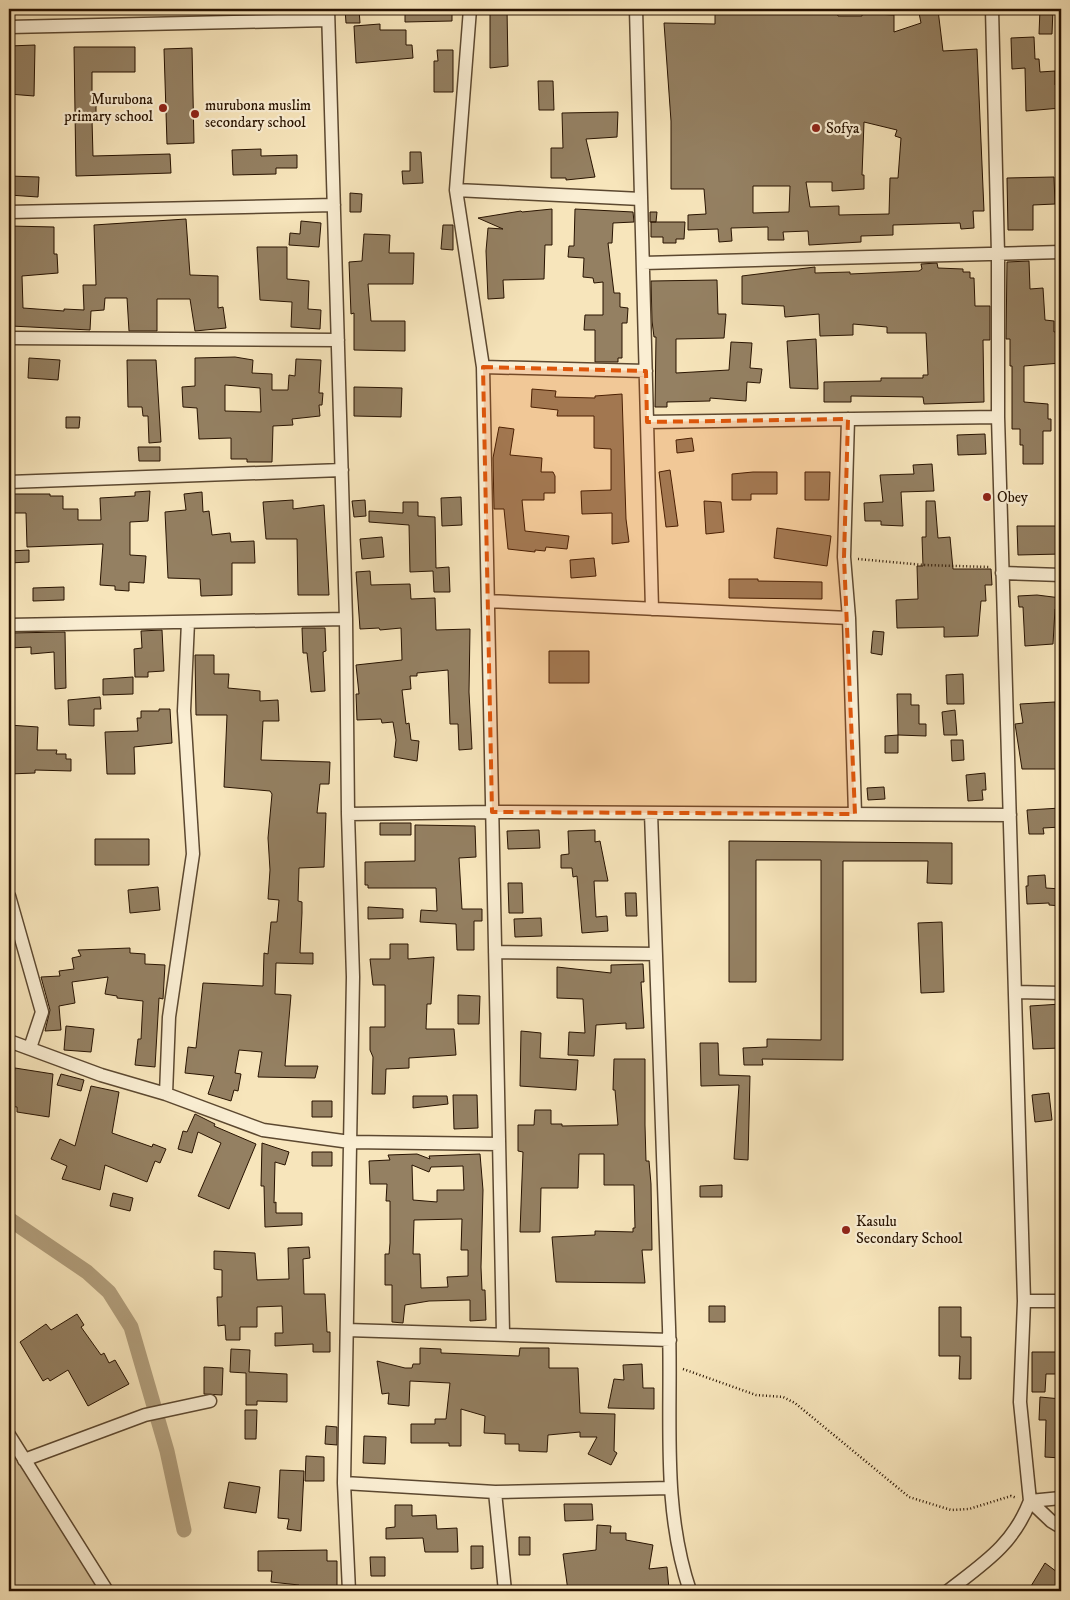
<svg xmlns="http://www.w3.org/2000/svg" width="1070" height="1600" font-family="'IM FELL DW Pica',serif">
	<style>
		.green { fill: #d4c19b; stroke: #7e6a4e }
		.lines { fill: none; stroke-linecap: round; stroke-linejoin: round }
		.canal { stroke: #b19e7c; stroke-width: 15 }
		.building { fill: #948062; stroke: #281301; fill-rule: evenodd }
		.minor-casing { stroke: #5c4830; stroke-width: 15 }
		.path { stroke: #281301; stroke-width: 2.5; stroke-dasharray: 1 2.5; stroke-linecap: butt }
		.minor { stroke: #faeed3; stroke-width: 12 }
		.marked { fill: #de560b; fill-opacity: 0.2; stroke: #de560b; stroke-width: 4; stroke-dasharray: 10 6; stroke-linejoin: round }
		.poi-dot { fill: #8f2418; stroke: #faeed3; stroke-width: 2 }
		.labels { text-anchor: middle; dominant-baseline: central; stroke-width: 4.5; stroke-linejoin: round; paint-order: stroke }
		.poi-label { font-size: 15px; fill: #281301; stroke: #faeed3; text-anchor: start }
	</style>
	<rect width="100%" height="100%" fill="#f7e5bb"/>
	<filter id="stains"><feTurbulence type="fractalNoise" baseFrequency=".004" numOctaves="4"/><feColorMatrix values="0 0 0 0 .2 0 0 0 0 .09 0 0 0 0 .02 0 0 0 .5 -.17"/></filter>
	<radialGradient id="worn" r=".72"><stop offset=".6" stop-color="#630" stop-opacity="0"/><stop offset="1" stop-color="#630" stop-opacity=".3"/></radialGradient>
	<path class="green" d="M9 1446 106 1591H9Z"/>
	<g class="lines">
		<path class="canal" d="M9 1219 87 1272 109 1292 131 1327 167 1451 184 1530"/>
	</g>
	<path class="building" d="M345 9H359L360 23H346Z
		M405 9H452V21L405 22Z
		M490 9H507L508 66 490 68Z
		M715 9H836L838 16H862V9H875V14L894 15V32L921 23 919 13 938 10 943 51 977 49 984 211H973L974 228 961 229 960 223 893 225V235L861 236V242L809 245 808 231 783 232 784 240H768V227L731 228 732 241 719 242 718 229 688 230V215L706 214 704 189H671V121L664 23 715 24ZM864 122 897 130 895 136 901 138 898 178H890L889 214 839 215V206L810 207 806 182H832V191L864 189V175H862ZM753 186H790L789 212 753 213Z
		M1040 9H1053L1052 34H1039Z
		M380 24V30H406V45H412L413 58 356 63 354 26Z
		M1034 37 1035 59H1039L1040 72 1055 71V85H1061V108L1026 111 1025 68 1012 69 1011 38Z
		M35 45 34 96 9 94V46Z
		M74 47H135V72H92V105L96 104V120H92L93 156 170 154 171 173 76 176Z
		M192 48 194 143 167 144 164 49Z
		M437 50H453V92H434V61H438Z
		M538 81H553L554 110H539Z
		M618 112 617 137 586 139 595 177 566 180V178H551V148H563L562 113Z
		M261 149V156L297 155V168H276V174L233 175 232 150Z
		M410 152H421L423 183 403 184 402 171H410Z
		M9 176 39 177 38 197 9 195Z
		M1054 177 1055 204 1033 205V230H1008L1007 178Z
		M350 193 362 194 361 212H350Z
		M552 209V245H545L544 279 503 280 504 298 488 299 486 251 488 228 503 229 478 218 521 211 522 212Z
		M575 209 633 212 634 222 613 223 612 243H608L614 293H620V307L628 308 627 323H622V358H618V362H595V330H584L585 315H603V282L594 283 593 278 583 277 584 258 568 257 569 246H574Z
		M650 212H657L656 222H650Z
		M186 219 190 275 218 276V308L223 307 226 328 195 331 190 299H157V331H129L127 298H105L104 310 91 311 90 330 11 326 12 291H9V226L54 227V254H57L58 273 22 276 23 308 64 311V309L84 310 83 285H96L94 225Z
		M301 221 321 223 319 247 289 245 290 233 300 234Z
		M651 222H685L684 239H676V243H663V237H651Z
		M443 225H453V250L441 249Z
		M364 234 390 235 389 253H414L413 284H368L371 321H405V351L354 350V313L351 314 349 262 362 261Z
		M257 247H287V279L309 281 308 309 321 310 320 329 291 327 292 302 260 300Z
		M1029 261 1030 289 1043 288 1045 320 1054 321V332L1061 331V363L1024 366V402L1048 404V419H1051V431H1043V464H1023V445H1020V429H1012V366H1010V339H1006L1007 262Z
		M937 263 938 268 963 269V272H970V278H974L975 306H990V340H983L984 402 924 404 923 397 851 396V402H824V382L881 381V378H923V375H928L926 333H887V327L853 324V335L820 336 819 314 785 317 784 306 742 304V276L815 267V273L850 272V274L919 271 922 269 921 264Z
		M717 280 718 314H726L724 338 676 339V373L729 370 731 342 752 343 750 368 762 369 760 383 747 382 746 401 710 398V401L667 402V407H655L656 337H654L652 321 651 281Z
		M816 339 818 389 790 388 787 341Z
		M235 357 253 360 252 373 272 374V390H288L289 375 295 376 296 359 321 360 319 393H323L322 405H319L320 416 292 419 293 425 273 426 272 462H247V459H231V438L199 439 197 408 183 407 182 387 195 386V358ZM225 385 260 388 261 412 225 411Z
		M29 358 60 360 58 380 28 378Z
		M127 360H156L161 442 149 443 148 416H143L142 407H128Z
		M354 387 402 388 401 417 354 416Z
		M532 389 556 391 555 397 595 398V396L622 394 626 519 629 542 612 544V513L582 514 581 491 611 490V449L594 448V416H557L558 410 531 407Z
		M66 417H80L79 428H66Z
		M499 427 514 429 510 455 542 458 541 472H553L555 476V493H544V500H522L525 531 569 536 567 549 546 547 545 551 535 550V552L508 549 504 509H494L493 458Z
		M985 434 986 454 958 455 957 435Z
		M692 438 694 451 677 453 676 440Z
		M138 447H160V461H139Z
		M932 464 934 491 901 492 903 526 881 525V521H865L864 503 883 502 880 475 914 474 913 465Z
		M670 470 678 526 666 527 659 472Z
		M753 472H777V494H751V500H732V474Z
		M805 472H830L829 500H805Z
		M150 491 148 521 130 522V555L146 556 144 583 129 582V591L115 590V586L100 585 103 544 27 547 26 513H9V494H50V496H63V509H78V520H101L100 498 135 496V492Z
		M202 492 203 512 209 511 212 535 230 533 231 542 254 541 255 563H232V595L201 596 200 579 168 578 165 512 186 510 184 494Z
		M461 497 462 525 442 526 441 498Z
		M293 500V509L324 505 329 595H298L297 539H266L263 502Z
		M365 500 366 516 354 517 352 501Z
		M704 501 721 502 724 532 706 534Z
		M926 501H935L938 538 950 537 953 569H991L992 585H985L986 601H981L978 636 944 637V627L897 628 896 600 918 599 917 566H923L922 537H926Z
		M403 502H418V516L435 517 436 568 449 567 450 592H434L433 571 410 572 409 525 369 522V511L403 513Z
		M1017 526H1061V554L1018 555Z
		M777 528 831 536 827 566 774 558Z
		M382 537 384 557 362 559 360 539Z
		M29 550V562L9 563V551Z
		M594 558 596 576 571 578 570 560Z
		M370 571 371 585 410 584 411 599 435 598 436 630 470 629 469 692 472 749 459 750 458 724H450L448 670 417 673V676H410L411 689 402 690 406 724 409 723 411 740 419 741 417 761 394 757 396 740 393 722 382 723 381 719 357 720 356 694H359L356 665 402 660 401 628 380 630 379 628 360 629 356 572Z
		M729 579H758V581L822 582V599L729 598Z
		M64 587V600L33 601V588Z
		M1037 595 1061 598V609H1055L1053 644 1025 646 1023 607H1019L1018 596Z
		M302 628H325L326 651 323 652 325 691 311 692 307 653H303Z
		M162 630 164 671 148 672V677H135L134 649 142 648 141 631Z
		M873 631 884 632 882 655 871 653Z
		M65 632 66 688 55 689 54 652 31 654V647L9 648V633Z
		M549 651H589V683H549Z
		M195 655H214V674H229L228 688 260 691V701L278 700 279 721H263L261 760 330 762 329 784H320L317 813H326L324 867 299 868 298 901 302 902V913L300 953H313V964L276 963 275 994 291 995 285 1066H318L315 1078 258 1077 262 1052 239 1050 235 1073 241 1074 238 1091 234 1090 231 1101 208 1094 214 1076 185 1073 188 1047 196 1048 203 983 263 986 264 953 268 954 271 922H277L279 900 268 899 270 870 268 838 272 794 270 791 224 787 227 715H196Z
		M963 674 964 704H947L946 675Z
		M133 677V694L103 695V679Z
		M897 694H911V705H919V724H926V736L898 735Z
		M100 697 101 709H94V726L69 725 68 700Z
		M1055 702 1056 720H1061V769H1022L1015 724 1023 723 1020 704Z
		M159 709H170L172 743 134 747 135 774H107L105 732 138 731 137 718H141V711H159Z
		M955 710 957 735H944L942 712Z
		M9 725 38 727 37 750H57L56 754H66V759H71V771L35 770V773L9 774Z
		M898 735V753H885V736Z
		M951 740H963L964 760 952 761Z
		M985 773 986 790H982L983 800 968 801 966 775Z
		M884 787 885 799 868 800 867 788Z
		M1061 808V827L1043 828 1044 834H1029L1027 810Z
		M380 823H411V835H380Z
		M415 825 475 826 476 857 459 858 462 909H482V921H474V950H457L456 924 420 922 421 910 437 911 436 888H368V885H365V862L415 861Z
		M539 830 540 848 508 849 507 831Z
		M595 830V842L600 841 608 881H594L596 917 607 916 608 931 582 933 577 876 573 877 572 868H561V855L569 854 568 831Z
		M95 839H149V865H95Z
		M729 841 952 843V884L927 883 928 861H843V1060L762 1059 763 1065H744L743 1048 767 1047V1039L821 1040V860H756V982H729Z
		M1045 875 1046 888 1061 889V906L1049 905V903L1027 904 1026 886H1028V876Z
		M508 883H522L523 913H509Z
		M158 887 160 910 130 913 128 890Z
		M625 893H636L637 916H626Z
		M368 907 403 909V918L368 919Z
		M541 918 542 936 515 937 514 919Z
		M942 922 944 992 921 993 918 923Z
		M390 944H408V959L434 957 431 1004H427L426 1029H454L456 1055 409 1058V1068L386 1069 385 1094H372L373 1057 370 1050V1027H385V985H373L370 959H390Z
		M130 948V953L145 954V964L165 965 163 999 159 998 155 1067 135 1065 138 1039H141L143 1001 117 998V996L105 994 108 977 72 982 75 1003 59 1006 61 1030 45 1031 50 1010 41 977 60 976 59 971 74 969 72 958 81 956 78 950Z
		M643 964 644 982H641L644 1028 626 1029V1023L596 1025 594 1056 568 1055 569 1032 585 1033 583 999 557 998V967L611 973V965Z
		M458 995 480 996 479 1024H458Z
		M1061 1004V1048L1033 1049 1030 1006Z
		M66 1026 94 1029 91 1052 64 1050Z
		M521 1031 541 1033 540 1058 578 1060 576 1090 520 1086Z
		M700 1043H718L719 1075 750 1076 748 1160 734 1159 739 1085 701 1086Z
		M614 1059H645V1125L646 1161H649L651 1184 652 1250H642L645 1283 556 1282 552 1237 595 1235V1231L633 1232V1228H635L634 1185H604V1154H579L578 1188H541L540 1232H520L523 1152 518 1151V1125H534L535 1110H551V1124H562V1126L618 1125 615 1090H613Z
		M15 1068 53 1074 49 1117 17 1112V1107L9 1106Z
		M61 1074 84 1080 81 1091 57 1085Z
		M91 1086 119 1092 112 1133 152 1147 153 1144 166 1149 160 1163 155 1161 147 1182 105 1165 100 1190 62 1179 67 1166 51 1159 60 1139 75 1146Z
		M1049 1093 1052 1120 1035 1122 1032 1095Z
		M453 1095H477L478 1128 454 1129Z
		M413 1096H447L448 1104 413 1108Z
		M312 1101H332V1117H312Z
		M195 1114 215 1124 214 1126 256 1144 229 1209 198 1196 221 1143 198 1132 192 1153 178 1149 183 1131 187 1132Z
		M262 1143 289 1152 285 1165 275 1162 274 1203 276 1202V1213H302V1225L265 1227 264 1186H261Z
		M312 1152H332V1166H312Z
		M417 1154 430 1159 429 1156 480 1154 483 1190 481 1267 482 1290H485L486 1320 470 1321V1300L429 1301 405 1305 403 1323 392 1322V1285H385V1254H389L390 1243V1201H386L387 1184H370L369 1161 390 1160 388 1155ZM412 1165 429 1172 431 1167 463 1166 464 1190H437V1202L413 1200ZM462 1219 461 1250H468V1276L447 1277 448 1287 421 1288 420 1254H413L414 1220Z
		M722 1185V1197H700V1186Z
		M113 1193 133 1198 130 1211 110 1206Z
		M309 1247 310 1258 303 1259 304 1294H325L327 1332H330V1352H313V1344L275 1346V1333H283L282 1306 257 1307V1327H240V1340H226L225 1325 218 1326 217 1297H222V1270L214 1269V1251L255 1253 257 1280 289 1279 288 1248Z
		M709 1306H725V1322H709Z
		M939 1307H961V1337H971V1379H959L960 1356H939Z
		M77 1314 84 1325 81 1327 101 1355 104 1353 109 1363 115 1360 129 1384 88 1406 68 1370 50 1381 48 1378 43 1381 20 1342 46 1324 51 1330Z
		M420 1348 441 1349V1353L519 1356 520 1348H549V1368H578L580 1413 615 1414 614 1451 617 1453 611 1465 588 1454 597 1437H580V1432L548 1435 547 1452 519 1451V1444H505V1434L484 1433 485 1416 461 1409V1446H449V1443H411V1424H435V1419H446L450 1383 410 1381 409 1406 388 1404 389 1393 382 1394 377 1361 405 1368H412L413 1364H420Z
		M231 1349 250 1350 249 1372 287 1374V1402L257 1401V1405H246V1373L230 1372Z
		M1032 1352H1061V1374H1046L1045 1392H1032Z
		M642 1364 643 1388H654V1409L608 1408 614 1379 624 1380 623 1365Z
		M204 1367 223 1368 222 1395 204 1394Z
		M1040 1397 1061 1399V1458L1045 1457 1046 1420H1039Z
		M245 1410H257L256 1439H245Z
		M326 1426 337 1427V1445L325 1444Z
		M364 1436 386 1437 385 1464 363 1463Z
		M306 1456 324 1457V1481H305Z
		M280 1470 304 1471 301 1531 287 1529 289 1519 278 1518Z
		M229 1482 260 1487 256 1513 224 1508Z
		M564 1504H592L593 1520 565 1521Z
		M395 1505H412V1516L436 1515 437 1529 457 1528 458 1552H425L423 1538 386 1539V1528L395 1527Z
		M597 1525 611 1526 610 1533H626V1540L653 1545 649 1569 667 1567 669 1589 600 1591V1588L568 1591 563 1554 596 1550Z
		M519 1537H530V1555H519Z
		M471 1546H483V1568L471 1569Z
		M327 1550V1561H337V1586H322V1591H299V1585L271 1582 272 1571H258V1551Z
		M370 1557H385V1576H371Z
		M1045 1563 1061 1575V1581L1054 1591H1028Z"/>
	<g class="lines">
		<defs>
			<path id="minor" d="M328 9 346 619 348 814 353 977 344 1483 349 1591
				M470 9 456 190 483 367 503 1333
				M636 9 652 609
				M992 9 998 254V417L1024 1301 1020 1402 1030 1501 1051 1521 1061 1527
				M9 27 328 20
				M456 190 641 199
				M9 212 334 205
				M643 263 1061 252
				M9 338 338 340
				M483 367 646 371
				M848 419 844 557 849 618 855 814
				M647 422 998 417
				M9 482 342 470
				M1002 573 1061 575
				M488 601 849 618
				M9 625 346 619
				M651 813C657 985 663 1156 669 1327 672 1416 661 1505 690 1591
				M348 814 492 812 1010 815
				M9 896 42 1012 30 1048
				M495 952 656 954
				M1015 992 1061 993
				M9 1041 101 1075 166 1094 263 1130 350 1142 499 1144
				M166 1094 169 1017 193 854 184 711 188 622
				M1024 1301H1061
				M347 1330 670 1340
				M9 1435 107 1591
				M24 1460 145 1415 210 1401
				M344 1483 495 1492 670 1488
				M495 1492 505 1591
				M948 1591C984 1563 1013 1545 1030 1501L1061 1498"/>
		</defs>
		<use href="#minor" class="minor-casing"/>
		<path class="path" d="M858 559 924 565 990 567
			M683 1369 756 1395 783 1397 795 1403 909 1497 951 1510 969 1509 1011 1496 1017 1498"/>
		<use href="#minor" class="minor"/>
	</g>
	<path class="marked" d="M483 367 646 371 647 422 848 419 844 557 855 814 492 812Z"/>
	<g class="poi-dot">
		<circle cx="163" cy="108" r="5"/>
		<circle cx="195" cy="114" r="5"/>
		<circle cx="816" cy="128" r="5"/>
		<circle cx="987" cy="497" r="5"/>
		<circle cx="846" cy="1230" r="5"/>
	</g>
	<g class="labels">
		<g class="poi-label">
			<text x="153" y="99" text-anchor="end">Murubona<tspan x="153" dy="17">primary school</tspan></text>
			<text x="205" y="105">murubona muslim<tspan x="205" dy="17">secondary school</tspan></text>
			<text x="826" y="128">Sofya</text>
			<text x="997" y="497">Obey</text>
			<text x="856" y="1221">Kasulu<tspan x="856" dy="17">Secondary School</tspan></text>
		</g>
	</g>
	<rect width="1070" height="1600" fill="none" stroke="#f7e5bb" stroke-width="30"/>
	<rect x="10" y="10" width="1050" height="1580" fill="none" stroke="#281301" stroke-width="2.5"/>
	<rect x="15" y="15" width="1040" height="1570" fill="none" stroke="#281301"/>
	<rect width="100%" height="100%" filter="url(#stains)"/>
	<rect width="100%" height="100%" fill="url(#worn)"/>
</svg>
